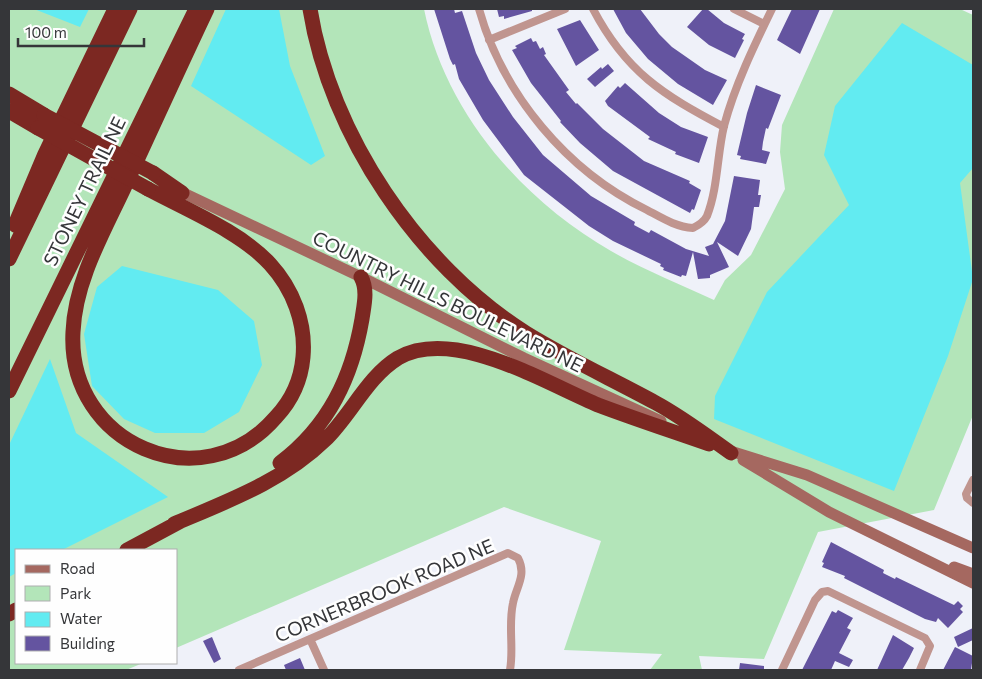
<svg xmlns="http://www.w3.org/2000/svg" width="982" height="679" font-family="Commissioner,sans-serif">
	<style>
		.green { fill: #b3e5b9 }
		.water { fill: #62ebf1 }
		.building { fill: #6454a0 }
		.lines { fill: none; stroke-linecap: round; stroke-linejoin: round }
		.minor { stroke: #c0958f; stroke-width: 8 }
		.secondary { stroke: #a56860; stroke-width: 11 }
		.motorway { stroke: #7c2822; stroke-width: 15 }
		.motorway-bridge { stroke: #7c2822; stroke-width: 15 }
		.labels { text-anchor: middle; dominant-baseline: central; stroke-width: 5; stroke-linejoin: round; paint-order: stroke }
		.street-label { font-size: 19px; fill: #353639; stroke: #fefefe }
	</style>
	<rect width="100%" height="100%" fill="#eff1f9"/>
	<path class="green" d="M9 9H424C445 112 522 200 611 251 644 270 680 284 714 300L725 280 751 255 785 189 780 152 782 125 834 9H960L973 15V415L934 510 818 532 764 659 699 656 702 670H650L662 654 564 650 601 541 504 507 176 648V550H16V663H143L126 670H9Z"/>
	<path class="water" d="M34 9H89L80 27Z
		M226 9H279L290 66 325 156 311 165 191 86Z
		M902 23 973 65V168L960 183 973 279 948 356 894 491 714 419 715 396 767 292 849 205 824 155 835 106Z
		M122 266 218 290 254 321 262 365 239 412 204 433H155L124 419 92 386 84 334 97 287Z
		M50 359 76 433 168 497 62 550H16V573L9 577V445Z"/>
	<path class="building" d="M434 9H454L455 13 462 11 476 53 489 80 513 117 543 155 591 196 635 222 634 225 649 233 651 230 686 249 709 256 705 247 713 244 725 221 734 176 760 180 758 195H761L759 207H754L751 229 738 256 717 242 729 267 710 275V278L698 279 693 252 686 276 682 275 681 277 663 270 664 268 660 266 661 264 613 241 589 226 524 175 483 120 459 79 455 64 453 65 450 59Z
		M497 9H532V11L504 19V16L499 17Z
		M613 9H640L659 34 672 47 705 70 727 80 713 105 678 84 648 59 626 33Z
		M703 9H707L724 23 745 34 742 39 744 40 735 58 709 45 687 27Z
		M792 9H820L800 54 777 40Z
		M580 20 599 50 576 66 557 29Z
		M531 38 533 42 536 41 540 49 543 47 546 54 544 55 569 90 566 92 576 104 577 103 603 129 644 161 690 181 689 183 701 190 694 210 692 209 690 213 613 171 580 143 560 122 561 121 531 83 512 50 517 48 515 46Z
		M608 64 614 71 595 87 587 79 601 67 602 69Z
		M625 83 659 113 681 127 708 137 699 163 675 154 676 152 648 139 650 137 608 106 605 101 618 86 620 88Z
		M756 85 781 95 768 129 766 128 763 142 762 150 770 152 766 164 740 159 741 156 737 155 747 113Z
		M831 542 884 570 883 573 895 579 896 577 954 605 958 601 963 606 960 609 963 612 948 628 938 618 936 622 925 619 844 578 845 576 822 567 824 563 822 562Z
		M838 610 853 618 847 628 851 630 839 653 853 660 849 667 835 661 831 670H802L832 611 836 613Z
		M973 628V640L958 647 954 637Z
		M893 635 914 648 909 658 902 670H877Z
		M212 637 221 659 214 663 203 641Z
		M955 647 973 656 971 670H943Z
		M300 658 305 670H286L284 665Z
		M740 663 764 666V670H739Z"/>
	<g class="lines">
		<path class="minor" d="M479 9C503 95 567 171 647 210 662 218 676 227 693 228 699 225 704 222 707 216 718 188 717 155 724 126 735 85 754 46 772 9
			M593 9C626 72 663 95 724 127
			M734 9 764 24
			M489 40 565 9
			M973 480 966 494 967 498 973 503
			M310 639 324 670
			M239 670 508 553 518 558C527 575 516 587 513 603 508 626 514 648 510 670
			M782 670 815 600 822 592 828 591 925 638 930 646 920 670"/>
		<path class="secondary" d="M175 189 361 277 524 358 661 421
			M724 449 807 475 973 548
			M743 460 829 512 973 583
			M954 567 973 574"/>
		<path class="motorway" d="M310 9C330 134 418 265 526 333 568 359 612 379 656 403 682 417 707 436 731 453
			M9 94 44 115
			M9 111 38 128
			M153 173 182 193
			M148 189C187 210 241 232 270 264 293 289 306 323 303 357 301 380 292 400 276 417 202 503 67 444 73 332 75 281 103 233 124 188 152 128 179 68 207 9
			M15 225 45 154 115 9
			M9 259 130 9
			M9 391 196 9
			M280 463C329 426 352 377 362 319 364 305 368 290 361 277
			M174 524C228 501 283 481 325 440 351 415 367 377 398 358 454 326 545 383 598 405 635 419 672 431 709 444
			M127 550 183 520
			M9 614 16 610"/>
		<path class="motorway-bridge" d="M44 115 153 173
			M38 128 148 189"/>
	</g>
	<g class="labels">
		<g class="street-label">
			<text transform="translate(84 191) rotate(-64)">STONEY TRAIL NE</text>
			<text transform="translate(448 301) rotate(26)">COUNTRY HILLS BOULEVARD NE</text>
			<text transform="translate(384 590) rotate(-23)">CORNERBROOK ROAD NE</text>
		</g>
	</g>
	<rect width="982" height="679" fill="none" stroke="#353639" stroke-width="20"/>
	<rect x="15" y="549" width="162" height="115" fill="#fefefe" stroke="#aeaeaf"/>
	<rect x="25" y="565" width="25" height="8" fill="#a56860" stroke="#aeaeaf"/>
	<text x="60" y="574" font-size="15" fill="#353639">Road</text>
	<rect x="25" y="586" width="25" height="15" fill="#b3e5b9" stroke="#aeaeaf"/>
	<text x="60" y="599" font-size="15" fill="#353639">Park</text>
	<rect x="25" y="612" width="25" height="15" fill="#62ebf1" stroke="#aeaeaf"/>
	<text x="60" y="624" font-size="15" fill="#353639">Water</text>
	<rect x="25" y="636" width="25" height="15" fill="#6454a0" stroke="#aeaeaf"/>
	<text x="60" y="649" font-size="15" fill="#353639">Building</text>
	<path d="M18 38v8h126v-8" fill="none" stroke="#353639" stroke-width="2.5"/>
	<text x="25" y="38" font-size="15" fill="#353639" stroke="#fefefe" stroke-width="4" paint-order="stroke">100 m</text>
</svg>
